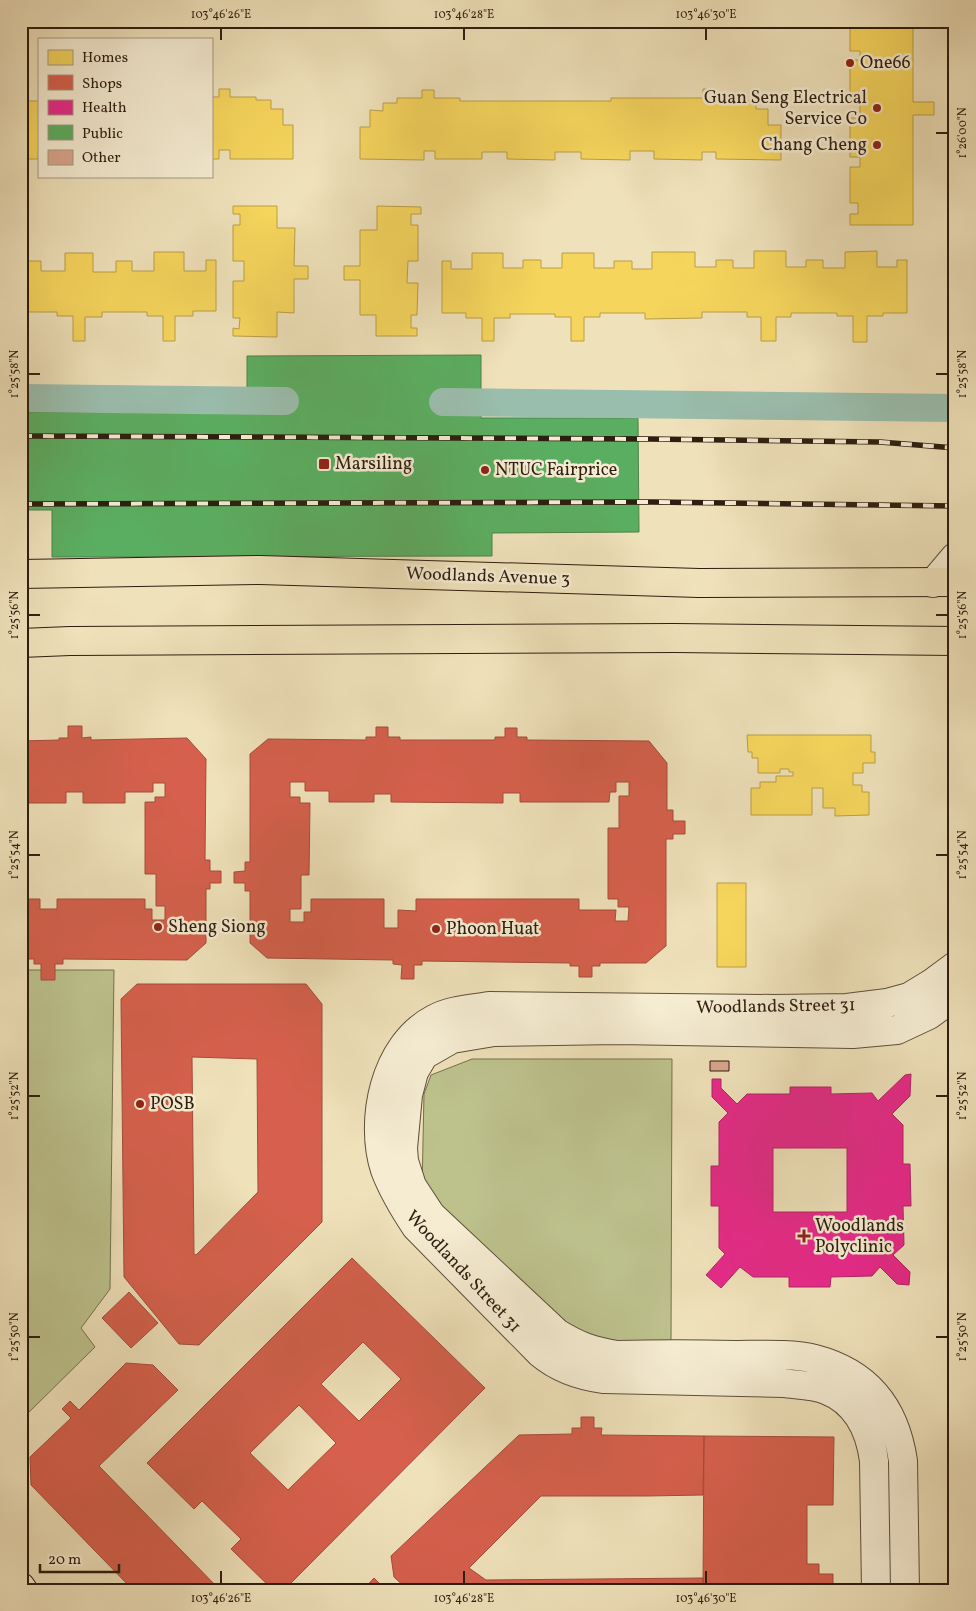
<svg xmlns="http://www.w3.org/2000/svg" width="976" height="1611" font-family="Vollkorn,serif">
	<style>
		.green { fill: #bdc28d; stroke: #76704e }
		.homes { fill: #f6d55c; stroke: #ba9e45 }
		.shops { fill: #d6604d; stroke: #a44c3b; fill-rule: evenodd }
		.health { fill: #e7298a; stroke: #b02565; fill-rule: evenodd }
		.public { fill: #5aae61; stroke: #4d8249 }
		.lines { fill: none; stroke-linecap: round; stroke-linejoin: round }
		.canal { stroke: #9abead; stroke-width: 28 }
		.building { fill: #daa58c; stroke: #2e1d10 }
		.minor-casing { stroke: #5e4e3a; stroke-width: 30 }
		.secondary-casing { stroke: #2e1d10; stroke-width: 30 }
		.primary-casing { stroke: #2e1d10; stroke-width: 30 }
		.minor { stroke: #f5ecd2; stroke-width: 28 }
		.secondary { stroke: #f5ecd2; stroke-width: 28 }
		.primary { stroke: #efe1ba; stroke-width: 28 }
		.rail-casing { stroke: #2e1d10; stroke-width: 5.5 }
		.rail { stroke: #f5ecd2; stroke-width: 4; stroke-dasharray: 11; stroke-linecap: butt }
		.ticks { fill: none; stroke: #2e1d10; stroke-width: 2 }
		.poi-dot { fill: #8f2418; stroke: #f5ecd2; stroke-width: 2 }
		.labels { text-anchor: middle; dominant-baseline: central; stroke-width: 5; stroke-linejoin: round; paint-order: stroke }
		.poi-label { font-size: 18px; fill: #2e1d10; stroke: #f5ecd2; text-anchor: start }
		.street-label { font-size: 18px; fill: #2e1d10; stroke: #f5ecd2 }
		.neatline { fill: none; stroke: #2e1d10; stroke-width: 2 }
		.ticks-label { font-size: 12px; text-anchor: middle; fill: #2e1d10 }
	</style>
	<rect width="100%" height="100%" fill="#efe1ba"/>
	<filter id="stains"><feTurbulence type="fractalNoise" baseFrequency=".004" numOctaves="4"/><feColorMatrix values="0 0 0 0 .2 0 0 0 0 .09 0 0 0 0 .02 0 0 0 .5 -.17"/></filter>
	<radialGradient id="worn" r=".72"><stop offset=".6" stop-color="#630" stop-opacity="0"/><stop offset="1" stop-color="#630" stop-opacity=".3"/></radialGradient>
	<path class="green" d="M21 970H114L110 1289 81 1328 95 1347 21 1420Z
		M472 1059H672L671 1344H603L573 1336 422 1189 424 1094 431 1075Z"/>
	<path class="homes" d="M850 21H913V102H934V115H913V225H850V214H858V203H850V167H860V157H850V118H860V98H850V60H860V51H850Z
		M219 89H230V97H256V100H271V109H283V125H293V159H230V150H219V159H211V97H219Z
		M703 89H716V98H741V101H756V109H768V125H781V160L716 159V152H702V160L654 159V151H630V160L581 159V152H555V160L507 159V152H482V159H435V151H424V160L360 159V127H370V110L383 111V103H397V98H422V90H434V98H460V101H611V98H703Z
		M21 101H39V159H21Z
		M233 206H277V228H295L294 266H308V279H294V313L277 312V337L233 336V328L239 329 240 318H233V281H244V261H233V225H240V214H233Z
		M377 206 421 207V214H411V225H418V261H408L407 283H418L417 315H411V328H417V336H376V315H360V280H344V266H360V230H377Z
		M754 251H786V267H806V260H823V268H845V252L877 251V267H897V260H907V313H883V316H867V342H853V316H837V313H791V317H776V341H761V317H747V312H702V318L645 319V313H600V317H584V341H571V317H555V314H510V318H494V341H482V318H466V313H442V261H451V269H472V253H503V268H523V260H541V268H562V253H594V268H614V261H632V269H652V252H695V267H716V260H733V268H754Z
		M154 252H184V271H206V260H216V311H193V316H175V341H163V316H147V312H102V317H85V341H73V316H57V312H21V271H26V261H41V271H65V253H93V272H116V261H132V271H154Z
		M747 735H871V752H875V763H863V773H853V785H862V792H869V815L835 816V808H823V788H812V815H751V788H760V782H776V776H793V772H789V769H780V773H758V758H752V752H748Z
		M717 883H746V967H717Z"/>
	<path class="shops" d="M68 726H82V738L91 737V740L187 738 206 759 205 860H210V871H221V883H210V889H206V943L187 960 63 959V964H55V980H41V964H34V959H21V899H40V909H57V899H145V909H152V920H165V906H156V874H145V802H155V797H165V783H153V792H125V803H83V792H66V803H21V741L59 740V738H68Z
		M376 727H388V737H400V740H495V737H505V728H517V737H527V740L649 741 667 763V810H673V821H685V834H673V839H666V946L646 963H600V966H592V977H579V966H570V963L422 961V965H414V979H401L402 965 393 964V960L267 958 250 943V891H245V883H234V872L245 871V862H250V754L268 739 366 740V737H376ZM290 782H305V791H329V802H374V794H391V802L503 803V793H520V802H609L610 792H616V782H629V796H619V828H608V899H618V907H629L628 921H615L616 910H579V899H416V911L398 910V928H384V899H311V912H304V922H290V909H301V875H309L310 803H300V797H290Z
		M137 984H306L322 1004V1222L199 1345 179 1344 124 1277 121 999ZM192 1057 257 1059 258 1192 196 1255 194 1254Z
		M352 1258 485 1388 284 1590H273L231 1549 241 1539 202 1501 194 1509 147 1463ZM363 1342 401 1379 359 1421 321 1384ZM299 1405 336 1443 288 1490 250 1453Z
		M129 1292 158 1323 131 1348 102 1318Z
		M126 1363 153 1365 178 1390 99 1466 220 1590H133L31 1485 30 1457 71 1418 62 1409 70 1401 79 1410Z
		M581 1417H594V1428H602L601 1435 704 1436 703 1495 647 1496H541L469 1568 486 1580 703 1578V1590H408L394 1577 391 1556 519 1435 572 1434V1428H581Z
		M704 1436 834 1437 833 1505H807V1564H819V1574H833V1590H703Z
		M374 1578 386 1590H363Z"/>
	<path class="health" d="M911 1074 910 1096 892 1114 903 1125V1164H910L911 1206H903L904 1245 893 1255 910 1272 909 1285 897 1284 880 1267 872 1276 831 1277 830 1287H789V1277H753L740 1267 721 1288 706 1275 725 1254 719 1248V1206H711V1166H719V1122L728 1113 712 1097V1079H721V1088L737 1104 747 1094H790V1087H831V1094L872 1093 878 1101 905 1075ZM773 1148H847V1212H773Z"/>
	<path class="public" d="M481 355V418H638L639 532 492 533V556L52 557V510H21V412H247V356Z"/>
	<g class="lines">
		<path class="canal" d="M21 398 285 401
			M443 402 955 408"/>
	</g>
	<path class="building" d="M710 1061H729V1071H710Z"/>
	<g class="lines">
		<defs>
			<path id="minor" d="M933 583 955 557
				M876 1590 874 1461C870 1430 857 1402 826 1390 813 1385 797 1385 783 1383L604 1379C580 1376 559 1369 540 1353L416 1227C404 1209 393 1191 385 1170 369 1121 384 1045 434 1019 450 1010 471 1009 489 1006L774 1009 847 1008 887 1003 909 997 932 983 955 966
				M905 1590 903 1461C895 1407 868 1373 815 1359 792 1353 759 1355 735 1355 696 1354 656 1354 617 1355 592 1351 578 1346 557 1333L431 1215 412 1186 404 1161 403 1148 408 1095 414 1072 424 1055 452 1039 494 1032 618 1030 853 1034 897 1030 929 1015 955 996"/>
			<path id="secondary" d="M21 1587 23 1590"/>
			<path id="primary" d="M21 574 260 570 699 583 955 582
				M21 643 70 641 674 638 955 641"/>
		</defs>
		<use href="#minor" class="minor-casing"/>
		<use href="#secondary" class="secondary-casing"/>
		<use href="#primary" class="primary-casing"/>
		<use href="#minor" class="minor"/>
		<use href="#secondary" class="secondary"/>
		<use href="#primary" class="primary"/>
		<defs>
			<path id="rail" d="M21 436 649 439 880 442 955 448
				M21 504 652 502 955 506"/>
		</defs>
		<use href="#rail" class="rail-casing"/>
		<use href="#rail" class="rail"/>
	</g>
	<path class="ticks" d="M221 28V40M464 28V40M706 28V40M936 133H948M28 374H40M936 374H948M28 615H40M936 615H948M28 855H40M936 855H948M28 1096H40M936 1096H948M28 1337H40M936 1337H948M221 1571V1584M464 1571V1584M706 1571V1584"/>
	<g class="poi-dot">
		<circle cx="850" cy="63" r="5"/>
		<circle cx="877" cy="108" r="5"/>
		<circle cx="877" cy="145" r="5"/>
		<rect x="318" y="458" width="12" height="12" rx="2.5"/>
		<circle cx="485" cy="470" r="5"/>
		<circle cx="158" cy="927" r="5"/>
		<circle cx="436" cy="929" r="5"/>
		<circle cx="140" cy="1104" r="5"/>
		<path d="M801.5 1228.5h5v5h5v5h-5v5h-5v-5h-5v-5h5z"/>
	</g>
	<g class="labels">
		<g class="poi-label">
			<text x="860" y="63">One66</text>
			<text x="867" y="98" text-anchor="end">Guan Seng Electrical<tspan x="867" dy="21">Service Co</tspan></text>
			<text x="867" y="145" text-anchor="end">Chang Cheng</text>
			<text x="335" y="464">Marsiling</text>
			<text x="495" y="470">NTUC Fairprice</text>
			<text x="168" y="927">Sheng Siong</text>
			<text x="446" y="929">Phoon Huat</text>
			<text x="150" y="1104">POSB</text>
			<text x="815" y="1226">Woodlands<tspan x="815" dy="21">Polyclinic</tspan></text>
		</g>
		<g class="street-label">
			<text transform="translate(488 577) rotate(2)">Woodlands Avenue 3</text>
			<text transform="translate(776 1007) rotate(-1)">Woodlands Street 31</text>
			<text transform="translate(463 1272) rotate(47)">Woodlands Street 31</text>
		</g>
	</g>
	<rect width="976" height="1611" fill="none" stroke="#efe1ba" stroke-width="55"/>
	<rect x="38" y="38" width="175" height="140" fill="#f5ecd2" stroke="#a59984"/>
	<rect x="48" y="50" width="25" height="15" fill="#f6d55c" stroke="#a59984"/>
	<text x="82" y="62" font-size="15" fill="#2e1d10">Homes</text>
	<rect x="48" y="75" width="25" height="15" fill="#d6604d" stroke="#a59984"/>
	<text x="82" y="88" font-size="15" fill="#2e1d10">Shops</text>
	<rect x="48" y="100" width="25" height="15" fill="#e7298a" stroke="#a59984"/>
	<text x="82" y="112" font-size="15" fill="#2e1d10">Health</text>
	<rect x="48" y="125" width="25" height="15" fill="#5aae61" stroke="#a59984"/>
	<text x="82" y="138" font-size="15" fill="#2e1d10">Public</text>
	<rect x="48" y="150" width="25" height="15" fill="#daa58c" stroke="#a59984"/>
	<text x="82" y="162" font-size="15" fill="#2e1d10">Other</text>
	<path d="M40 1564v8h79v-8" fill="none" stroke="#2e1d10" stroke-width="2.5"/>
	<text x="48" y="1564" font-size="15" fill="#2e1d10" stroke="#f5ecd2" stroke-width="4" paint-order="stroke">20 m</text>
	<rect x="28" y="28" width="920" height="1556" class="neatline"/>
	<g class="ticks-label">
		<text x="221" y="18">103°46'26"E</text>
		<text x="464" y="18">103°46'28"E</text>
		<text x="706" y="18">103°46'30"E</text>
		<text transform="translate(962 133) rotate(-90)" y="4">1°26'00"N</text>
		<text transform="translate(14 374) rotate(-90)" y="4">1°25'58"N</text>
		<text transform="translate(962 374) rotate(-90)" y="4">1°25'58"N</text>
		<text transform="translate(14 615) rotate(-90)" y="4">1°25'56"N</text>
		<text transform="translate(962 615) rotate(-90)" y="4">1°25'56"N</text>
		<text transform="translate(14 855) rotate(-90)" y="4">1°25'54"N</text>
		<text transform="translate(962 855) rotate(-90)" y="4">1°25'54"N</text>
		<text transform="translate(14 1096) rotate(-90)" y="4">1°25'52"N</text>
		<text transform="translate(962 1096) rotate(-90)" y="4">1°25'52"N</text>
		<text transform="translate(14 1337) rotate(-90)" y="4">1°25'50"N</text>
		<text transform="translate(962 1337) rotate(-90)" y="4">1°25'50"N</text>
		<text x="221" y="1602">103°46'26"E</text>
		<text x="464" y="1602">103°46'28"E</text>
		<text x="706" y="1602">103°46'30"E</text>
	</g>
	<rect width="100%" height="100%" filter="url(#stains)"/>
	<rect width="100%" height="100%" fill="url(#worn)"/>
</svg>
